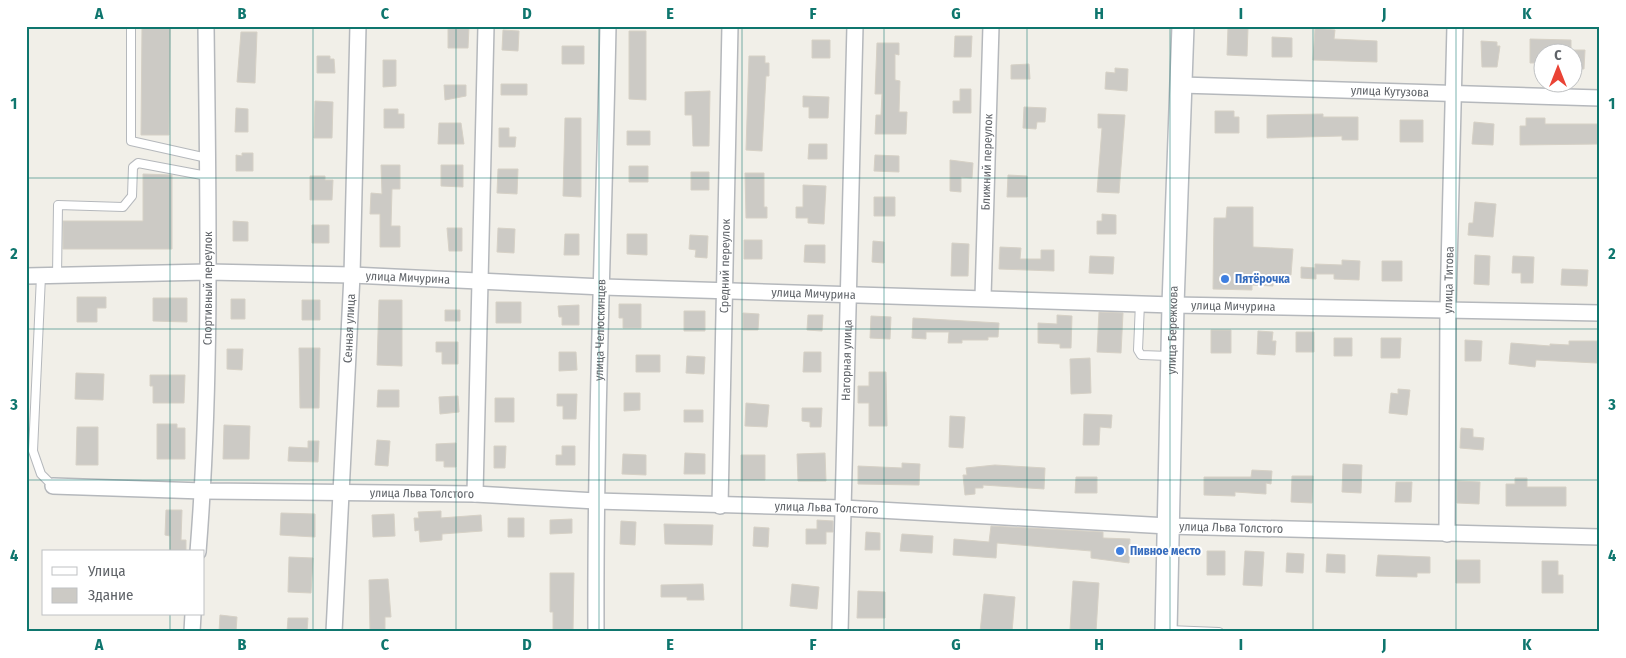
<svg xmlns="http://www.w3.org/2000/svg" width="1626" height="658" font-family="'Fira Sans Condensed',sans-serif">
	<style>
		.building { fill: #cccac5; stroke: #d6d1c6 }
		.lines { fill: none; stroke-linecap: round; stroke-linejoin: round }
		.lane-casing { stroke: #b5b8bc; stroke-width: 10 }
		.street-casing { stroke: #b5b8bc; stroke-width: 18 }
		.secondary-casing { stroke: #b6babf; stroke-width: 24 }
		.lane { stroke: #fff; stroke-width: 8 }
		.street { stroke: #fff; stroke-width: 15 }
		.secondary { stroke: #fff; stroke-width: 21 }
		.grid { fill: none; stroke: #0f766e; stroke-width: 1; stroke-opacity: 0.55 }
		.shop-dot { fill: #3f7fe0; stroke: #fff; stroke-width: 2 }
		.labels { text-anchor: middle; dominant-baseline: central; stroke-width: 4; stroke-linejoin: round; paint-order: stroke }
		.street-label { font-size: 12px; fill: #5f6368; stroke: #fff }
		.shop-label { font-size: 12px; font-weight: bold; fill: #366cbe; stroke: #fff; text-anchor: start }
		.neatline { fill: none; stroke: #0f766e; stroke-width: 2 }
		.grid-label { font-size: 16px; text-anchor: middle; font-weight: bold; fill: #0f766e }
	</style>
	<rect width="100%" height="100%" fill="#f1efe8"/>
	<path class="building" d="M142 26H170L169 135H141Z
		M448 27H469L468 48H448Z
		M1228 27 1248 28 1247 56 1227 55Z
		M1315 28 1335 30 1334 39 1377 41V62L1313 60Z
		M503 30 519 31 518 51 502 50Z
		M629 31H646V100L629 99Z
		M241 32H257L255 83 237 82Z
		M955 36H972L971 57H954Z
		M1272 37 1292 38V57H1272Z
		M1530 39 1571 40V52H1544V63H1530Z
		M812 40H830V58H812Z
		M1481 41 1497 42V46H1500L1497 67H1482Z
		M877 43H899V55L895 54V80L900 81 899 112H907L906 134H875L876 115H881L882 94H875Z
		M562 46H584V64H562Z
		M1574 50H1585L1584 69H1574Z
		M317 56H330V59H334L335 73H317Z
		M749 56H765V63H769V76H766L762 151 746 150Z
		M383 60H396V86L383 87Z
		M1029 64 1030 79H1011V65Z
		M1115 68 1128 69 1127 91 1105 89 1106 72 1115 73Z
		M501 84H527V95H501Z
		M444 85H466V96L445 100Z
		M960 89H971V113H953V101H960Z
		M710 91 709 146H693L692 115H685V92Z
		M803 96 829 97 828 118H809V107H803Z
		M315 101 333 102 332 138H314Z
		M1024 107 1046 108 1045 122H1037L1036 129 1023 128Z
		M236 108 248 109V132H235Z
		M384 109H398V114H404V128H384Z
		M1215 111H1234V117H1239V133H1215Z
		M1098 114 1125 115 1119 193 1097 192 1102 128H1098Z
		M1323 114V117H1358V140H1342V136L1267 138V115Z
		M565 118H581V197L563 196Z
		M1526 118H1545V124H1600V144L1520 145V126H1526Z
		M1400 120H1423V142H1400Z
		M1474 122 1494 124 1493 145 1472 144Z
		M439 123H461L464 144H438Z
		M499 128H509V137H516L515 147H499Z
		M627 131H650V145H627Z
		M809 144H827V159H808Z
		M242 153H253V171H236V155L242 156Z
		M875 155 899 156V172L874 171Z
		M950 160 973 163 972 178 961 177V192L950 191Z
		M381 165H400V189H392L391 226H400V247H380V214H370L371 193 382 194Z
		M441 165H463V187L441 186Z
		M629 166H648V182H629Z
		M498 169H518L517 194 497 193Z
		M691 172H709V190H691Z
		M745 173H764V207H767V218H746Z
		M143 174 172 175V249H63V221H143Z
		M1008 175 1027 176V197H1007Z
		M310 176H325V180H333L332 200H310Z
		M803 185 826 186 824 224 808 223V218H796V207H803Z
		M874 197H895V216H874Z
		M1475 202 1496 204 1493 237 1468 235 1469 223H1473Z
		M1227 207H1253V247L1293 249 1291 275 1273 274V286L1252 285V290L1213 289 1214 218H1226Z
		M1102 214 1116 215V234H1097V221H1102Z
		M233 221 248 222V241H233Z
		M312 225H329V243H312Z
		M447 228H462V251H449Z
		M498 228 515 229 514 253 497 252Z
		M565 234H579V255H564Z
		M627 234H647V255L627 254Z
		M690 235 708 236 707 258 695 257 696 250 689 249Z
		M744 240H762V259H744Z
		M873 241 884 242V263L872 262Z
		M952 243 969 244 968 276H951Z
		M805 245H825V263L804 262Z
		M1000 247 1021 248 1020 259H1041V250H1054V271L999 269Z
		M1475 255 1490 256 1489 285 1474 284Z
		M1090 256 1114 257 1113 274 1089 273Z
		M1513 256 1534 257 1533 283H1521V273H1512Z
		M1342 260 1360 261 1359 280 1334 279V274H1316V279L1301 278V267L1315 268V264L1342 265Z
		M1382 261H1402V281H1382Z
		M1562 269 1588 270 1587 286 1561 285Z
		M77 297H106V308H97V322H77Z
		M153 298H187V322L153 321Z
		M231 299H245V319H231Z
		M302 300H320V320H302Z
		M379 300H402V366L377 365Z
		M496 302H521V323H496Z
		M619 304H641V328H623V318H619Z
		M579 305V325H562V317H559L558 306Z
		M445 310H460V321H445Z
		M684 311H705V331H684Z
		M1099 312 1123 313 1121 353 1097 352Z
		M743 313 759 314 758 330H743Z
		M808 315H823L822 331 807 330Z
		M1057 315 1072 316 1071 348H1060V344L1038 343V323L1057 324Z
		M871 316 891 317 890 339 870 338Z
		M913 318 999 323 998 337H988V340H962V343H948L949 332H926V339L912 338Z
		M1211 330H1231V353H1211Z
		M1258 331 1273 332 1272 341H1276L1275 355 1257 354Z
		M1296 332H1314V352H1296Z
		M1334 338H1352V356H1334Z
		M1381 338H1401L1400 358H1381Z
		M1465 340 1482 341 1481 361H1465Z
		M1569 341H1598L1597 363 1536 360 1535 367 1509 364 1511 343 1550 346V344L1569 345Z
		M436 342H458V364H442V352H436Z
		M299 348H320L319 408H300Z
		M227 349H243L242 370 227 369Z
		M559 352H576L577 370 559 371Z
		M804 352H821V372H803Z
		M636 355H660V372H636Z
		M687 356 705 357 704 374 686 373Z
		M1090 358 1091 393 1071 394 1070 359Z
		M869 372H886L887 426H869V403H858V386H869Z
		M76 373 104 374 103 400 75 399Z
		M150 375H185L184 403H153V386H150Z
		M1398 389 1410 390 1407 415 1389 413 1391 393 1398 394Z
		M378 390H399V407H377Z
		M624 393H640V410L624 411Z
		M557 394H577L576 419H563V406H557Z
		M458 396 459 412 440 414 439 397Z
		M495 398H514V422H495Z
		M746 403 769 405 767 427 745 426Z
		M802 408H822L821 427H810V422L802 421Z
		M684 410H703V422H684Z
		M1084 414 1112 415 1111 428 1100 427 1099 445H1083Z
		M950 416 965 417 963 448 949 447Z
		M157 424H177V428H185V459H157Z
		M224 425 250 426 249 459H223Z
		M77 427H98V465H76Z
		M1461 428 1473 429V437L1484 438 1483 450 1460 448Z
		M377 440 390 441 388 466 375 465Z
		M308 441H319L318 462 288 461 289 447 308 448Z
		M456 443V467H444V461H436V444Z
		M494 446H506L505 468H494Z
		M562 446H575V465H556V455H562Z
		M685 453 705 454V474H684Z
		M825 453 826 481H798L797 454Z
		M623 454 646 455V475L622 474Z
		M741 455H765V480H741Z
		M902 463 920 464 919 485 858 484V466L902 468Z
		M1343 464 1362 465 1361 493 1342 492Z
		M995 465 1045 468 1044 489 983 485V488H975V494L965 495 963 475H967L966 468Z
		M1252 470 1272 471 1271 484 1266 483V494L1235 492V496L1204 495V477H1251Z
		M1292 476H1313L1312 503 1291 502Z
		M1076 477H1097V493H1075Z
		M1515 478H1527V487H1566V506H1506V484H1515Z
		M1457 481 1480 482 1479 504 1457 503Z
		M1396 482H1412L1411 502H1395Z
		M166 510H182L181 540H186V552H170V536L165 535Z
		M441 511V518L481 515 482 531 442 534V540L420 542 419 530 415 531 414 518H419L418 512Z
		M281 513 315 514V537L280 535Z
		M394 514 395 536 373 537 372 515Z
		M508 518H524V537H508Z
		M572 519V533L550 534V520Z
		M817 520 833 521V532H826V544H806V529H817Z
		M621 521 636 522 635 545 620 544Z
		M664 524 713 525 712 545 665 544Z
		M991 526 1103 532V538L1130 539 1129 563 1091 558V551L997 543 996 558 953 555 954 539 989 542Z
		M754 527 769 528 768 547 753 546Z
		M866 532 880 533V550H865Z
		M902 534 933 536 932 553 900 551Z
		M1207 551H1225V575H1207Z
		M1245 551 1264 552 1262 586 1243 585Z
		M1287 553 1304 554 1303 573 1286 572Z
		M1327 554 1345 555V573L1326 572Z
		M1378 555 1430 557V573H1417V577L1376 576Z
		M289 557 313 558 311 593 288 592Z
		M1456 560H1480V583H1456Z
		M1542 561H1558V575H1563V593H1542Z
		M550 573H574L573 632H553V612H550Z
		M388 579 391 617H385V632H370L369 580Z
		M1073 581 1099 583 1096 632 1070 630Z
		M703 584 704 600H687V597H661V585Z
		M792 584 819 587 817 609 790 606Z
		M858 591 885 592V618H857Z
		M984 594 1015 597 1012 632H980Z
		M220 615 237 617 236 632H219Z
		M288 618H308L307 632H287Z"/>
	<g class="lines">
		<defs>
			<path id="lane" d="M131 26V141L207 158
				M41 276 33 451 41 474 53 486
				M57 276 58 205 123 207 132 196 133 167 138 163 207 176
				M1140 303 1138 350 1141 355 1169 356
				M1168 630 1219 632"/>
			<g id="street">
				<path id="s1" d="M1181 85 1600 98"/>
				<path id="s2" d="M26 276 208 272 352 275 603 287 1173 305 1600 313"/>
				<path id="s3" d="M983 297 991 26"/>
				<path id="s4" d="M53 486 203 491 475 494 596 501 843 508 1168 526 1600 537"/>
				<path d="M475 494 486 26"/>
				<path id="s5" d="M720 506 730 26"/>
				<path id="s6" d="M1447 534 1448 309 1455 26"/>
				<path id="s7" d="M198 552C212 377 208 201 206 26"/>
				<path d="M192 632 193 614"/>
				<path id="s8" d="M334 632 352 275 358 26"/>
				<path id="s9" d="M596 632C595 430 604 228 608 26"/>
				<path id="s10" d="M840 632 855 26"/>
			</g>
			<g id="secondary">
				<path id="s11" d="M1166 632 1173 305 1183 26"/>
			</g>
		</defs>
		<use href="#lane" class="lane-casing"/>
		<use href="#street" class="street-casing"/>
		<use href="#secondary" class="secondary-casing"/>
		<use href="#lane" class="lane"/>
		<use href="#street" class="street"/>
		<use href="#secondary" class="secondary"/>
	</g>
	<path class="grid" d="M170 26V552M313 26V632M456 26V632M599 26V632M742 26V632M884 26V632M1027 26V632M1170 26V632M1313 26V632M1456 26V632M26 178H1600M26 329H1600M26 480H1600M170 614V632"/>
	<g class="shop-dot">
		<circle cx="1225" cy="279" r="5"/>
		<circle cx="1120" cy="551" r="5"/>
	</g>
	<g class="labels">
		<g class="street-label">
			<text stroke="none"><textPath href="#s1" startOffset="209">улица Кутузова</textPath></text>
			<text stroke="none"><textPath href="#s3" startOffset="135">Ближний переулок</textPath></text>
			<text stroke="none"><textPath href="#s5" startOffset="240">Средний переулок</textPath></text>
			<text stroke="none"><textPath href="#s2" startOffset="382">улица Мичурина</textPath></text>
			<text stroke="none"><textPath href="#s6" startOffset="254">улица Титова</textPath></text>
			<text stroke="none"><textPath href="#s7" startOffset="264">Спортивный переулок</textPath></text>
			<text stroke="none"><textPath href="#s2" startOffset="788">улица Мичурина</textPath></text>
			<text stroke="none"><textPath href="#s2" startOffset="1208">улица Мичурина</textPath></text>
			<text stroke="none"><textPath href="#s8" startOffset="304">Сенная улица</textPath></text>
			<text stroke="none"><textPath href="#s9" startOffset="302">улица Челюскинцев</textPath></text>
			<text stroke="none"><textPath href="#s11" startOffset="302">улица Бережкова</textPath></text>
			<text stroke="none"><textPath href="#s10" startOffset="272">Нагорная улица</textPath></text>
			<text stroke="none"><textPath href="#s4" startOffset="369">улица Льва Толстого</textPath></text>
			<text stroke="none"><textPath href="#s4" startOffset="774">улица Льва Толстого</textPath></text>
			<text stroke="none"><textPath href="#s4" startOffset="1179">улица Льва Толстого</textPath></text>
		</g>
		<g class="shop-label">
			<text x="1235" y="279">Пятёрочка</text>
			<text x="1130" y="551">Пивное место</text>
		</g>
	</g>
	<rect width="1626" height="658" fill="none" stroke="#ffffff" stroke-width="55"/>
	<rect x="42" y="550" width="162" height="65" fill="#ffffff" stroke="#bfc1c3"/>
	<rect x="52" y="567" width="25" height="8" fill="#ffffff" stroke="#bfc1c3"/>
	<text x="88" y="576" font-size="15" fill="#5f6368">Улица</text>
	<rect x="52" y="588" width="25" height="15" fill="#cccac5" stroke="#bfc1c3"/>
	<text x="88" y="600" font-size="15" fill="#5f6368">Здание</text>
	<g transform="translate(1558 68)"><circle r="24" fill="#ffffff" stroke="#bfc1c3"/>
	<path d="M0-4L9 19L0 12L-9 19Z" fill="#ea4335"/>
	<text y="-8" font-size="14" font-weight="bold" text-anchor="middle" fill="#5f6368">С</text>
	</g>
	<rect x="28" y="28" width="1570" height="602" class="neatline"/>
	<g class="grid-label">
		<text x="99" y="19">A</text>
		<text x="242" y="19">B</text>
		<text x="385" y="19">C</text>
		<text x="527" y="19">D</text>
		<text x="670" y="19">E</text>
		<text x="813" y="19">F</text>
		<text x="956" y="19">G</text>
		<text x="1099" y="19">H</text>
		<text x="1241" y="19">I</text>
		<text x="1384" y="19">J</text>
		<text x="1527" y="19">K</text>
		<text x="14" y="109">1</text>
		<text x="1612" y="109">1</text>
		<text x="14" y="259">2</text>
		<text x="1612" y="259">2</text>
		<text x="14" y="410">3</text>
		<text x="1612" y="410">3</text>
		<text x="14" y="561">4</text>
		<text x="1612" y="561">4</text>
		<text x="99" y="650">A</text>
		<text x="242" y="650">B</text>
		<text x="385" y="650">C</text>
		<text x="527" y="650">D</text>
		<text x="670" y="650">E</text>
		<text x="813" y="650">F</text>
		<text x="956" y="650">G</text>
		<text x="1099" y="650">H</text>
		<text x="1241" y="650">I</text>
		<text x="1384" y="650">J</text>
		<text x="1527" y="650">K</text>
	</g>
</svg>
